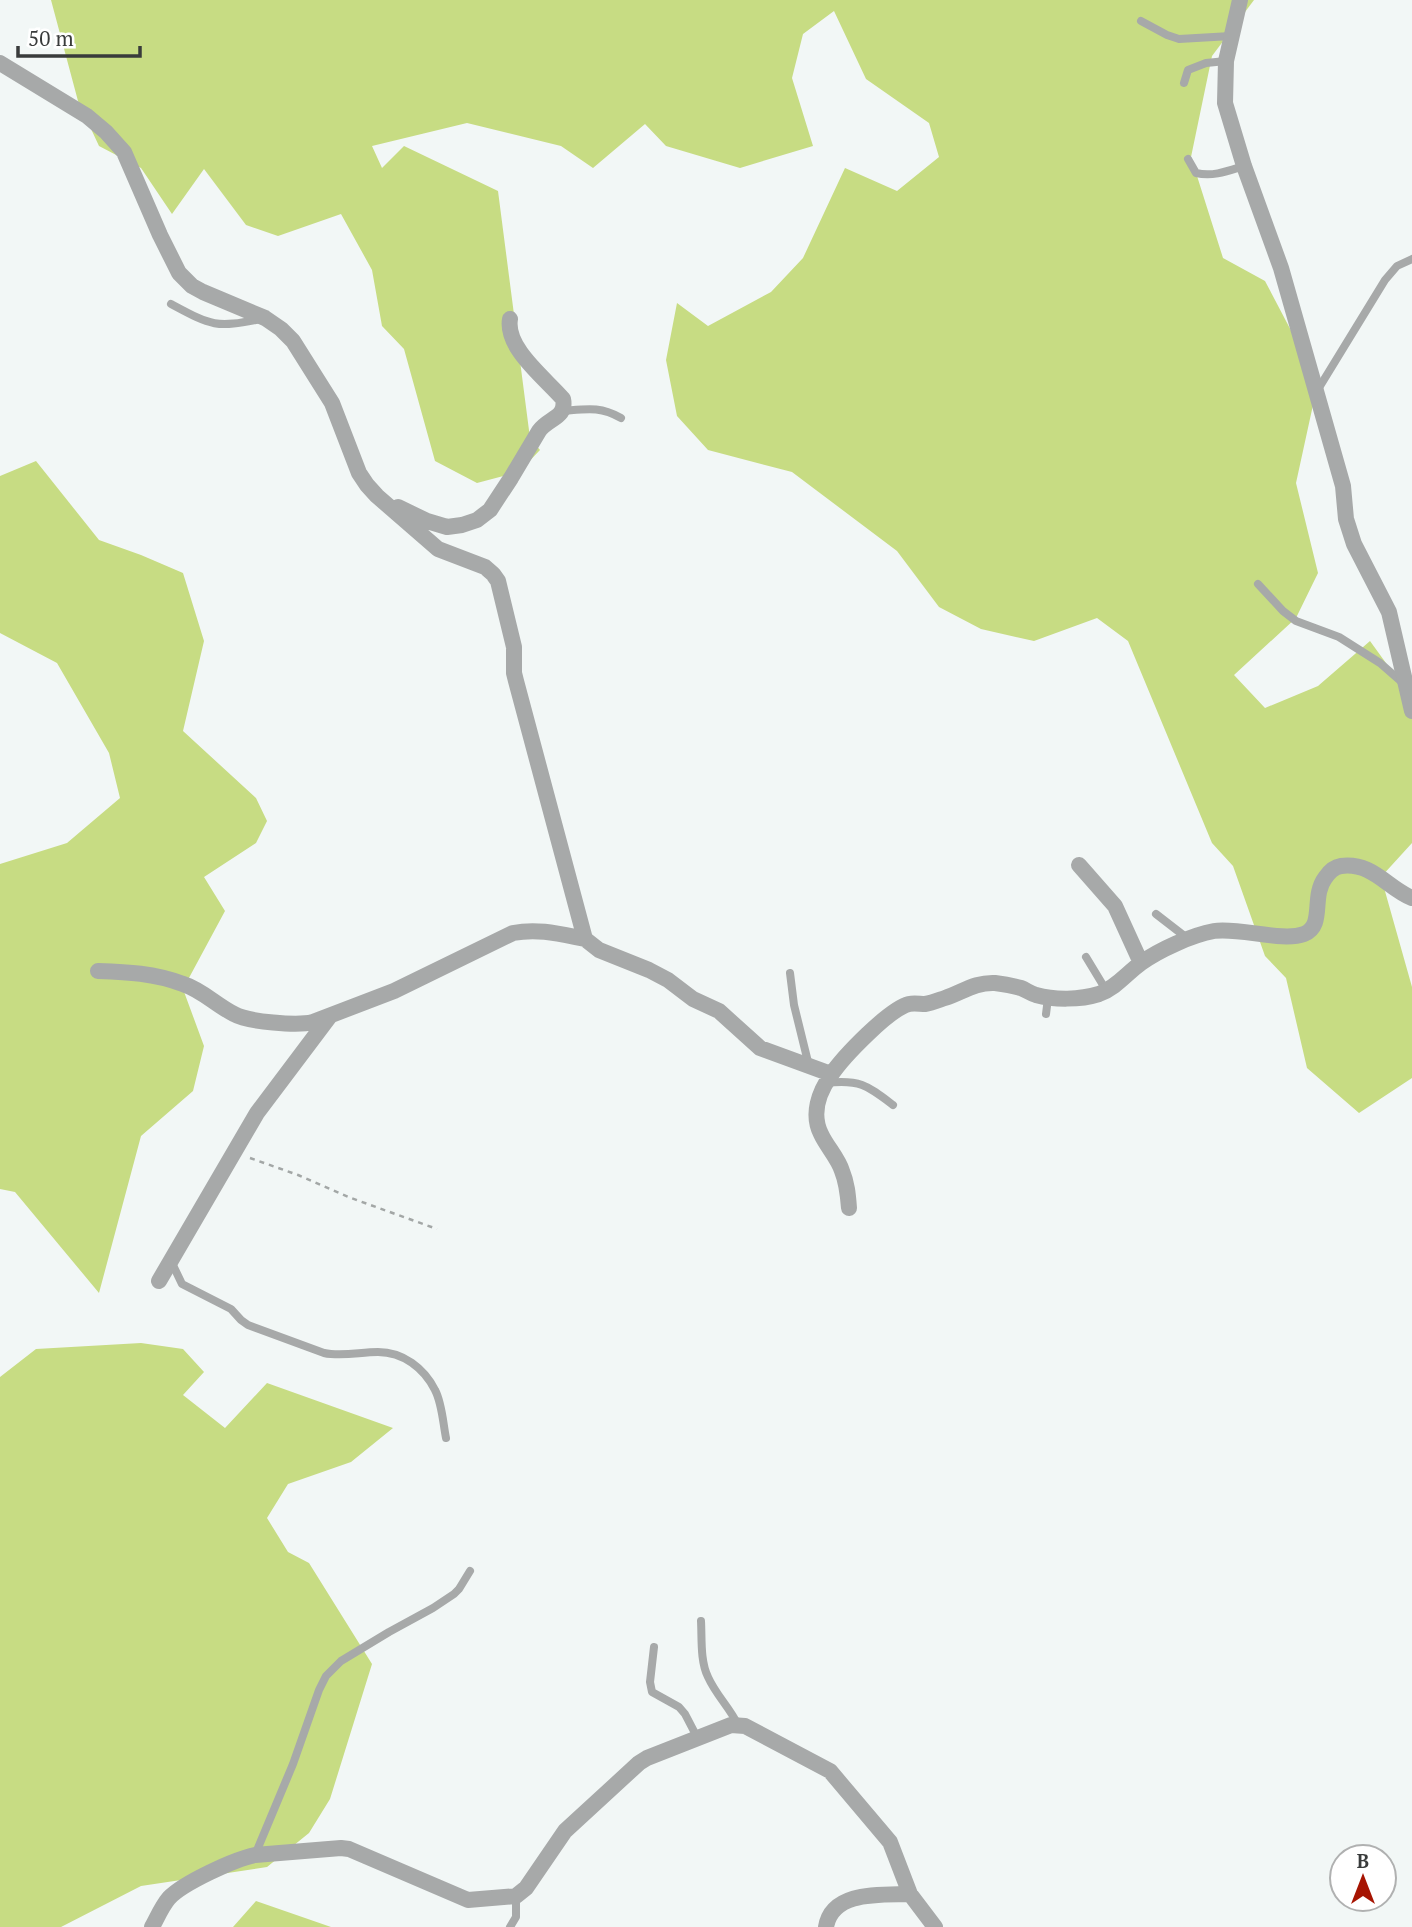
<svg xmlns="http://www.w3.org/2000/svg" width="1412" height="1927" font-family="'PT Serif',serif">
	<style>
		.green { fill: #c7dc83 }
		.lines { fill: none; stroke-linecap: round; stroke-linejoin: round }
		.path { stroke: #a3a7a6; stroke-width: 2.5; stroke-dasharray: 5 5; stroke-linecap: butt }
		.lane { stroke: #a7a9a9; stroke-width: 8 }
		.street { stroke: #a7a9a9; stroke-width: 16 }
	</style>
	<rect width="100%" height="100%" fill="#f2f7f6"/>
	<path class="green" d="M51 0H1254L1212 56 1191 157 1223 258 1265 281 1318 382 1296 483 1318 573 1296 618 1234 675 1265 708 1318 686 1370 641 1412 699V843L1381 877 1412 987V1078L1359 1113 1307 1068 1286 978 1265 956 1233 866 1212 843 1128 641 1097 618 1034 641 981 629 939 607 897 551 792 472 708 450 677 416 666 360 677 303 708 326 771 292 803 258 845 168 897 191 939 157 929 123 866 79 834 11 803 34 792 78 813 146 740 168 666 146 645 124 593 168 561 146 467 123 372 146 382 168 404 146 498 191 530 438 540 450 519 472 477 483 435 461 404 349 382 326 372 270 341 214 278 236 246 225 204 169 172 214 141 168 99 146 78 101Z
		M36 461 99 540 141 555 183 573 204 641 183 731 256 798 267 821 256 843 204 877 225 911 183 989 204 1046 193 1091 141 1136 99 1293 15 1192 0 1189V864L67 843 120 798 109 753 57 663 0 633V476Z
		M141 1343 183 1349 204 1372 183 1395 225 1428 267 1383 393 1428 351 1462 288 1484 267 1518 288 1552 309 1563 372 1664 330 1799 309 1833 267 1867 141 1886 61 1927H0V1377L36 1349Z
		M256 1901 331 1927H233Z"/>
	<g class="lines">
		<path class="path" d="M250 1158 298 1175 351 1198 437 1229"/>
		<path class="lane" d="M1141 21 1167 35 1179 39 1231 36
			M1184 83 1188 70 1206 63 1226 61
			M1188 159 1196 173C1213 177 1228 171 1244 166
			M171 304C212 326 215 328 261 319
			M1317 391 1385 280 1397 266 1412 259
			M563 411C587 409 600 406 621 418
			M1258 584 1283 611 1296 621 1339 637 1380 663 1404 684
			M1156 914 1187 938
			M1086 957 1106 990
			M790 973 794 1005 809 1066
			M1046 1014 1048 998
			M826 1083C860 1079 868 1086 893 1105
			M171 1261 182 1284 231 1309 241 1320 248 1325 324 1353C342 1357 360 1352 378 1352 403 1352 424 1368 435 1390 442 1403 443 1423 446 1438
			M701 1621C702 1638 700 1661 708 1677 716 1695 730 1708 738 1725
			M654 1647 650 1682 652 1692 679 1707 685 1714 698 1739
			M255 1855 293 1764 319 1690 326 1676 341 1661 389 1632 433 1608 454 1594 459 1589 470 1571
			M510 1927 516 1917V1896"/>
		<path class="street" d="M1240 0 1226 61 1225 103 1244 166 1281 268 1343 486 1346 519 1354 544 1389 612 1412 711
			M0 63 87 116 106 132 124 152 160 235 179 273 192 286 203 292 265 318 281 329 293 341 332 403 359 473 367 485 377 496 438 549 485 567 493 574 498 581 514 647V673L516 681 585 939 599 950 649 970 668 980 693 999 719 1011 760 1048 831 1074
			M398 507 427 521 447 527 462 525 477 520 490 510 511 478 539 431C548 418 567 418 563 399 545 378 505 348 510 319
			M1079 865 1115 906 1141 963
			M98 971C127 972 154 973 183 984 202 990 216 1005 234 1014 248 1022 298 1026 313 1022L394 991 513 933C538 928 560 934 585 939
			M849 1208C848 1195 847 1183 842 1171 838 1158 827 1147 821 1134 811 1114 819 1092 831 1075 843 1057 889 1009 909 1004 914 1003 920 1004 925 1004 932 1003 939 1000 945 998 963 992 975 982 995 983 1003 984 1014 986 1021 988 1026 990 1030 993 1036 995 1054 1000 1080 1000 1099 994 1116 988 1127 973 1141 963 1159 950 1192 935 1214 931 1239 927 1282 942 1304 934 1325 926 1311 897 1325 878 1329 872 1334 867 1341 866 1373 862 1387 888 1412 898
			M159 1281 257 1113 330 1016
			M152 1927C157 1918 162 1906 169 1898 183 1883 235 1859 255 1855L341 1848 349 1849 468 1900 516 1896 526 1888 565 1831 639 1763 647 1758 731 1725 745 1726 830 1771 890 1842 910 1894 935 1927
			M826 1927C832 1890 882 1895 910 1894"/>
	</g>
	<g transform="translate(1363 1878)"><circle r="33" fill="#ffffff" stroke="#b0b1b1" stroke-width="2"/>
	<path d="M0-5L12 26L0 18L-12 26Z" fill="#a61402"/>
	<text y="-10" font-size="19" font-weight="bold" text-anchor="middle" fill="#393b3b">B</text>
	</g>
	<path d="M18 46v10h122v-10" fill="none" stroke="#393b3b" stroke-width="3.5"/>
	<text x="28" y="46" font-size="21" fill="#393b3b" stroke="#ffffff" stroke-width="5" paint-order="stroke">50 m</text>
</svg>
